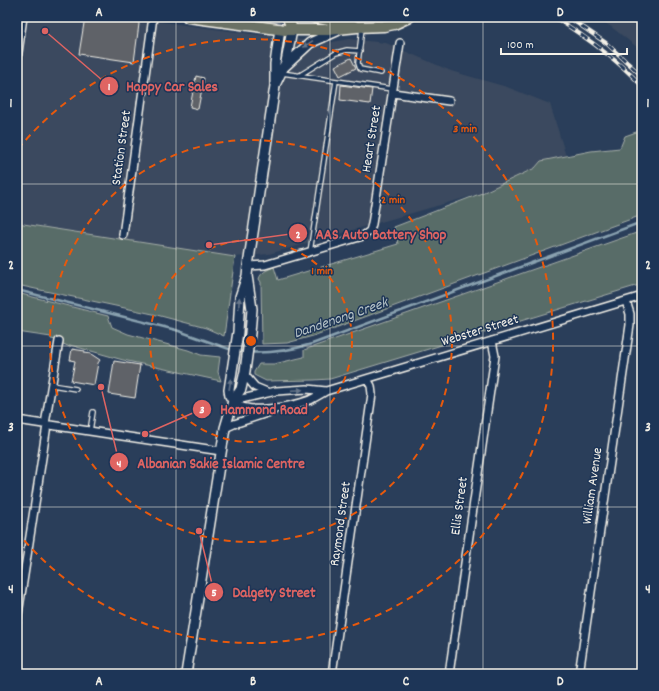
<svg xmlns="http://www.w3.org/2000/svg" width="659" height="691" font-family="Dekko,sans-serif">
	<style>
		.built { fill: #3a495e }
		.green { fill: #586c67; stroke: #a6aea8 }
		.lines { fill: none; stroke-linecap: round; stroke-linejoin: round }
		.stream { stroke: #8aa2b0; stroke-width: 2.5 }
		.building { fill: #5e6268; stroke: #f4f1e8 }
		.service-casing { stroke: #f4f1e8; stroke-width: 6 }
		.minor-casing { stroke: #f4f1e8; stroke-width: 10 }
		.secondary-casing { stroke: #f4f1e8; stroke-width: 12 }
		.primary-casing { stroke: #f4f1e8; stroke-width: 13 }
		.service { stroke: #1d3557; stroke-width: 3.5 }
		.minor { stroke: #1d3557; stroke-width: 7 }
		.secondary { stroke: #1d3557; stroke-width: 9 }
		.primary { stroke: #6a7165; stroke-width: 10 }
		.rail-casing { stroke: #f4f1e8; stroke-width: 4 }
		.rail { stroke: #1d3557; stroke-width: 2.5; stroke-dasharray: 8; stroke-linecap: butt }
		.oneway { fill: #68778a }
		.grid { fill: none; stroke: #f4f1e8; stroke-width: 1; stroke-opacity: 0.55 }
		.ring { fill: none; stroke: #e8590c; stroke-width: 2; stroke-dasharray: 7 5 }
		.labels { text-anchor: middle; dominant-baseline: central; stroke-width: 3; stroke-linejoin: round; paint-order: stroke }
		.street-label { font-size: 14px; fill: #f4f1e8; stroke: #1d3557 }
		.water-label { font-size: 15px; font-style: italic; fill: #b6c3c7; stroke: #1d3557 }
		.centre { fill: #e8590c; stroke: #1d3557; stroke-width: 2 }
		.ring-label { font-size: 12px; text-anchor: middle; font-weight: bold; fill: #e8590c; stroke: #1d3557; stroke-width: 3; stroke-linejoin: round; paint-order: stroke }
		.leader { fill: none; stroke: #df6462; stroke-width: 1.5 }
		.callout-dot { fill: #df6462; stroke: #1d3557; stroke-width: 1.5 }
		.mark-label { font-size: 12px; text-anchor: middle; font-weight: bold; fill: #fff }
		.callout-label { font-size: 15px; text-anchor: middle; font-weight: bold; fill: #df6462; stroke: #1d3557; stroke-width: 3; stroke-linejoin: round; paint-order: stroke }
		.neatline { fill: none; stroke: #f4f1e8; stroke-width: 1.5 }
		.grid-label { font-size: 13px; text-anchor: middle; font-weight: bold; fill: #f4f1e8 }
	</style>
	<rect width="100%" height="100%" fill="#2a3e5a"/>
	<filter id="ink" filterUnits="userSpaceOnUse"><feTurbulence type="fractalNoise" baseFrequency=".025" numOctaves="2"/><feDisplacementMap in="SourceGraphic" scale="8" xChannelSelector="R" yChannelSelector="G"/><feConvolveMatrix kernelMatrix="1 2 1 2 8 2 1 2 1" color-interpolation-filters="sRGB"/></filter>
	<g filter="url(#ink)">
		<path class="built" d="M29 17H125L252 34 327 43 349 39 386 43 451 71 507 87 550 104 566 156 541 161 535 168 482 193 269 254 235 257 17 223V96Z
			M595 17H642V51L610 26Z"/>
		<path class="green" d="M642 130V215L313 336 287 343 262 344 261 282 259 279C261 272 267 270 274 267L278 280 398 244 394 227 482 193 535 168 541 161 591 151 620 148 625 136Z
			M17 223 235 257 224 336 206 328 153 314 17 285Z
			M642 231V284L330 379 314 380 266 381 254 375V372L259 364H274L304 357V350Z
			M17 293 108 316 112 327 128 334 188 350 201 355 220 357 218 372 221 381 123 360 70 345V347L61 343V341L51 339V337L17 332Z"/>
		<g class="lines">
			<path class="stream" d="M17 290 176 330 232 350
				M237 351C262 355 288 351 312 344L642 222"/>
		</g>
		<path class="building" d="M85 17H136L139 24 134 62 79 54Z
			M351 58 356 68 340 76 335 66Z
			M196 76 204 78 198 109 190 107Z
			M341 85 372 89 370 104 340 100Z
			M72 349 85 351V353L91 354 100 360 98 363 94 385 71 381 75 361 70 360Z
			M114 361 140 365 135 398 109 394Z"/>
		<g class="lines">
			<defs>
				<path id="service" d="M362 28 358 63 360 69 381 73
					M282 73 392 89
					M300 75 336 53 347 50 360 51
					M310 252 336 81
					M52 385 76 389
					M90 431 93 412"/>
				<path id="minor" d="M17 60 23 17
					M393 93 449 101
					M123 235 153 17
					M248 266 265 265 363 236 370 231 372 224 400 43
					M244 374 255 387 267 392
					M233 401C246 417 293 406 310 400 316 397 321 394 326 391L642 296
					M233 401 276 391 307 389 326 391
					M17 420 221 451
					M45 424 59 341
					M225 428 234 424 273 411
					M17 621 47 425
					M332 674 372 394 371 386 367 379
					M449 674 495 356 492 341
					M579 674 630 325V314L626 301"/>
				<path id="secondary" d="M284 67 310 43 337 31
					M275 85 286 62 292 30
					M233 401 230 396 229 390 238 332 240 297 247 276
					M186 674 225 428 233 401 241 389 245 371 250 333 252 309 247 276 248 266 275 86V64L280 29"/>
				<path id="primary" d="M188 17 285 30H328L357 27 384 26 394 24 409 17
					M288 17 292 30
					M314 17 339 22 355 26"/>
			</defs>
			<use href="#service" class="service-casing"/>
			<use href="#minor" class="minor-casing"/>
			<use href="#secondary" class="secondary-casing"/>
			<use href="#primary" class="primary-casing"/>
			<use href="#service" class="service"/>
			<use href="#minor" class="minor"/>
			<use href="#secondary" class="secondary"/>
			<use href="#primary" class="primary"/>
			<defs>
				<path id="rail" d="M554 17C586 37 616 58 642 86
					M568 17 606 43 642 76"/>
			</defs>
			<use href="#rail" class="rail-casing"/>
			<use href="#rail" class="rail"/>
		</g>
		<defs><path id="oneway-solid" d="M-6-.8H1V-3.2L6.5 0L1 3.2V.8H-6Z"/></defs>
		<g class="oneway">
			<use href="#oneway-solid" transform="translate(308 44) rotate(145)"/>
			<use href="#oneway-solid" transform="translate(239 303) rotate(-86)"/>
			<use href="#oneway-solid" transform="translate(230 384) rotate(-81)"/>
			<use href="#oneway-solid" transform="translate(297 390) rotate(-2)"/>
		</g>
	</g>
	<path class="grid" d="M176 17V674M330 17V674M483 17V674M17 184H642M17 346H642M17 507H642"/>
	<g class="ring">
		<circle cx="251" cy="341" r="101"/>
		<circle cx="251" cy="341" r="201"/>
		<path d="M18 149A302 302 0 1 1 18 533"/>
	</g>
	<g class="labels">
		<g class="street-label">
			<text transform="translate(372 139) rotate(-81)">Heart Street</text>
			<text transform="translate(122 148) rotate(-82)">Station Street</text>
			<text transform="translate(480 331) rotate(-17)">Webster Street</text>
			<text transform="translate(593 486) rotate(-82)">William Avenue</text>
			<text transform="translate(460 506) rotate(-82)">Ellis Street</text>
			<text transform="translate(341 524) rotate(-82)">Raymond Street</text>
		</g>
		<g class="water-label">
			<text transform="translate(341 319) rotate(-19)">Dandenong Creek</text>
		</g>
	</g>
	<circle cx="251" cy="341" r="6" class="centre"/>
	<g class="ring-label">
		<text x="465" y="132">3 min</text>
		<text x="393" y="203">2 min</text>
		<text x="322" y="274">1 min</text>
	</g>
	<path class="leader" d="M45 31L109 86M209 245L298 233M145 434L202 409M101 387L119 462M199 531L214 592"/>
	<g class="callout-dot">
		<circle cx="45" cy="31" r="4"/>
		<circle cx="209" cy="245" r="4"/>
		<circle cx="145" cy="434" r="4"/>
		<circle cx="101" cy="387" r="4"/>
		<circle cx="199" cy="531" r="4"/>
		<circle cx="109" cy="86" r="10"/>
		<circle cx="298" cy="233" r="10"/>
		<circle cx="202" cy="409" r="10"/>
		<circle cx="119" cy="462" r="10"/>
		<circle cx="214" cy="592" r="10"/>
	</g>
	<g class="mark-label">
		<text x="109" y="90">1</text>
		<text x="298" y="238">2</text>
		<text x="202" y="413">3</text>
		<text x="119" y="467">4</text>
		<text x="214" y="596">5</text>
	</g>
	<g class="callout-label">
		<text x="172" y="91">Happy Car Sales</text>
		<text x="381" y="239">AAS Auto Battery Shop</text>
		<text x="264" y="414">Hammond Road</text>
		<text x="221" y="468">Albanian Sakie Islamic Centre</text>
		<text x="274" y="597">Dalgety Street</text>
	</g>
	<rect width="659" height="691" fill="none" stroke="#1d3557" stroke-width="44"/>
	<path d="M501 48v6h126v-6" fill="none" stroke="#f4f1e8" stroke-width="2"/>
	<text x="507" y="48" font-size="12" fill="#f4f1e8" stroke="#1d3557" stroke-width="3" paint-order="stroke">100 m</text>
	<rect x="22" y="22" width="615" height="647" class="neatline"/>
	<g class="grid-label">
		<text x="99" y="16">A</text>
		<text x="253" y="16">B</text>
		<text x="406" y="16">C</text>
		<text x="560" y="16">D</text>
		<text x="11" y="107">1</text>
		<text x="648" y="107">1</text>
		<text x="11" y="269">2</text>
		<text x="648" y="269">2</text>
		<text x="11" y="431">3</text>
		<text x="648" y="431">3</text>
		<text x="11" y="593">4</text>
		<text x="648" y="593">4</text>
		<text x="99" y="685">A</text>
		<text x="253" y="685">B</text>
		<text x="406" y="685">C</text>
		<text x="560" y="685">D</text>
	</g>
</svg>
